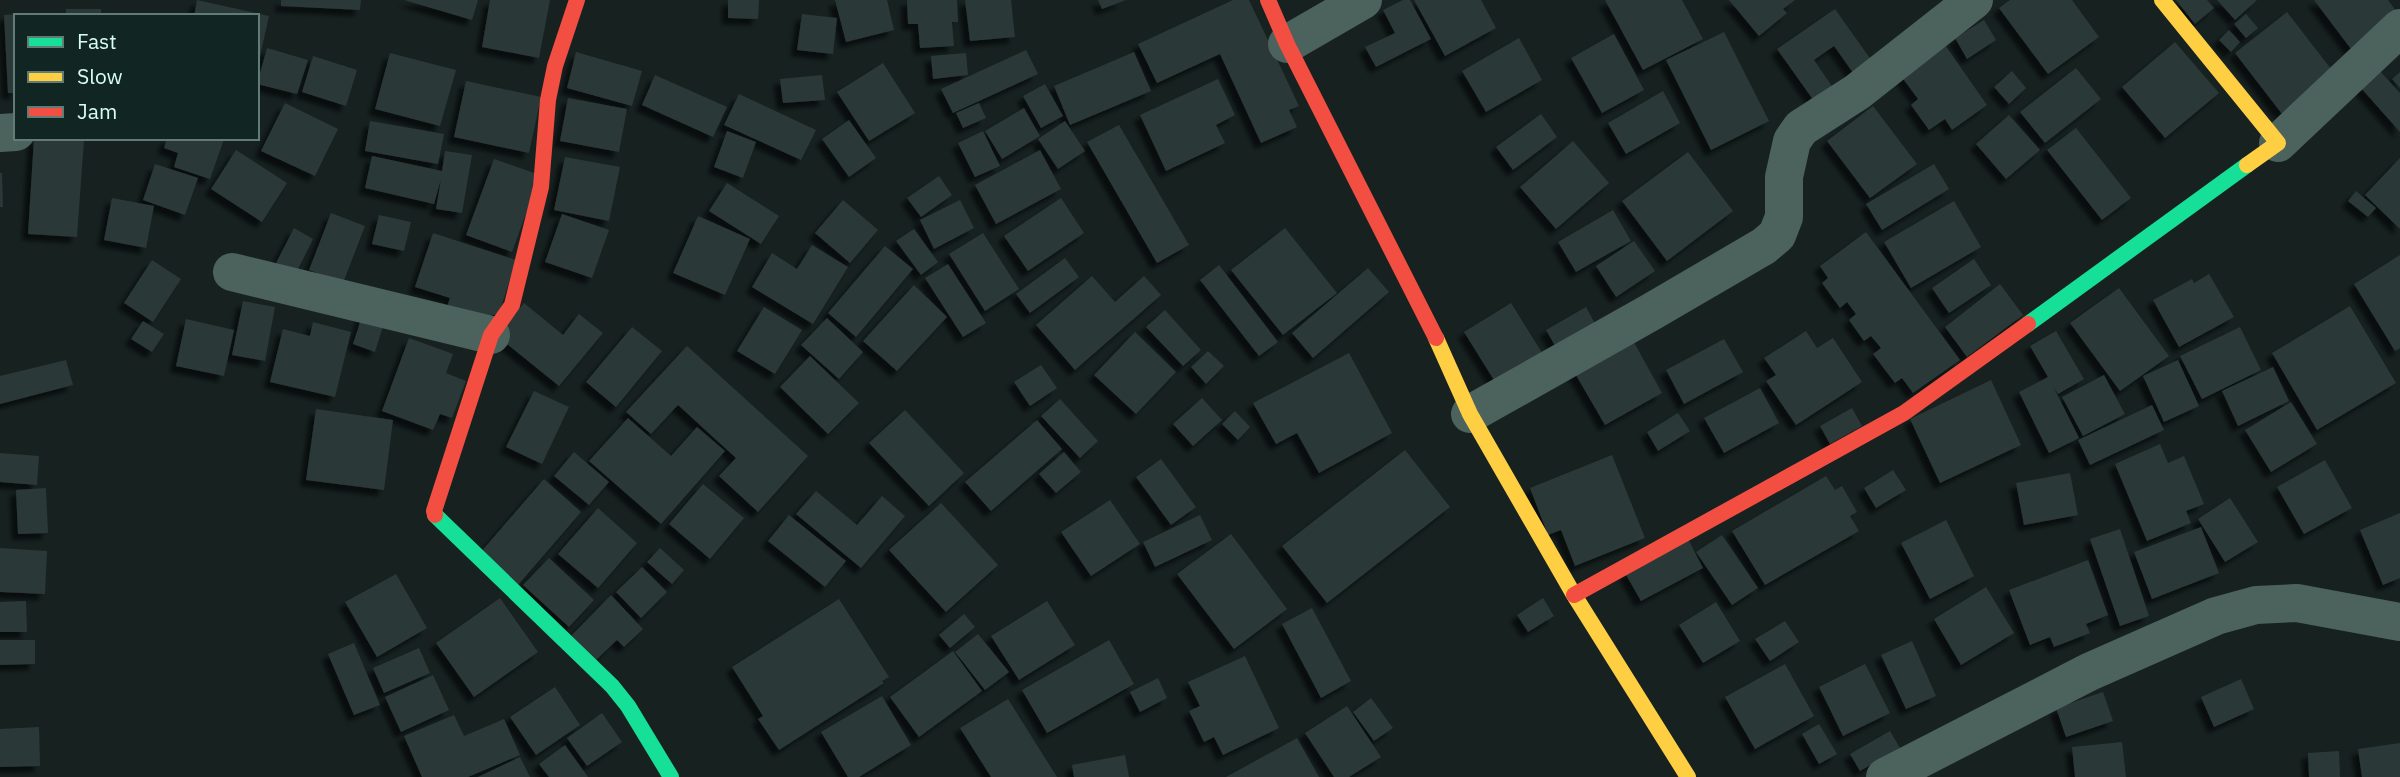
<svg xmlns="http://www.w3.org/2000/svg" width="2400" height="777" font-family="'IBM Plex Sans',sans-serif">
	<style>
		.building { fill: #2b3837; filter: url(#shadow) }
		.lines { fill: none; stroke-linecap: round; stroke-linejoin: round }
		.street { stroke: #4c625c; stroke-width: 38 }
		.fast { stroke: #16e098; stroke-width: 16 }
		.slow { stroke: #ffcf43; stroke-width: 16 }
		.jam { stroke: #f24e42; stroke-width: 16 }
	</style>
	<defs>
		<filter id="shadow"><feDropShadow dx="-6" dy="6" stdDeviation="2" flood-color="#0009"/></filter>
	</defs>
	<rect width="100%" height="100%" fill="#162120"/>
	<path class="building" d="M197 0 269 16 258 65 257 16H194Z
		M281 0H361L360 10 281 6Z
		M404 0H478L472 20Z
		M490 0H550L539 58 482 47Z
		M728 0H759L758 19 728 18Z
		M835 0H887L894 30 846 42Z
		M907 0H957L958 22H952L954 46 920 48 918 24H908Z
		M965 0H1011L1015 37 970 41Z
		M1098 0H1126L1102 9Z
		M1233 0H1249L1299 106 1289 110 1297 127 1261 143 1220 54 1157 83 1138 44Z
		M1403 0H1410L1431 39 1376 67 1365 47 1395 33 1383 10Z
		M1414 0H1481L1496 28 1445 56Z
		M1605 0H1682L1703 39 1643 70Z
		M1729 0H1795L1783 9 1787 13 1759 36Z
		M2010 0H2072L2099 37 2048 74 1999 8Z
		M2176 0H2207L2214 8 2195 24Z
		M2217 0H2257L2235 20Z
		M2314 0H2388L2399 15 2351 49Z
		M66 9H101V16H66Z
		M1835 9 1874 64 1856 77 1834 46 1814 60 1838 95 1819 108 1777 49Z
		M2287 12 2335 74 2282 114 2235 53Z
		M54 13V16H32V14Z
		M16 14V93H8L4 15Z
		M802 14 837 18 833 54 797 50Z
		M2246 14 2258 28 2246 38 2234 24Z
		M1984 20 1996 40 1967 59 1955 38Z
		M2229 30 2240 42 2231 52 2219 40Z
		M1724 32 1769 121 1711 150 1666 60Z
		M1614 34 1644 90 1602 113 1571 58Z
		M1519 38 1542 80 1486 112 1462 71Z
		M2175 42 2219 93 2165 138 2122 87Z
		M1945 45 1987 105 1952 130 1945 119 1929 130 1911 105 1918 99 1901 76Z
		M267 48 308 60 297 94 257 84Z
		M1026 50 1038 74 953 113 941 89Z
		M576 52 642 71 632 106 567 88Z
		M1134 52 1151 91 1070 125 1054 86Z
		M390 53 456 70 440 126 375 109Z
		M966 53 968 75 933 79 931 56Z
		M313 56 357 70 346 106 302 92Z
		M883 63 915 113 869 141 837 92Z
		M2076 68 2101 99 2045 143 2020 112Z
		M2012 71 2026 88 2009 104 1994 87Z
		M2380 71 2400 93V132L2361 88Z
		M2400 72V88L2392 79Z
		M655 75 727 107 713 137 642 105Z
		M822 75 825 100 783 103 780 79Z
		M1218 79 1235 115 1216 125 1225 143 1166 171 1140 115Z
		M466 81 541 97 529 153 454 137Z
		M1045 84 1063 116 1041 128 1023 96Z
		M1663 91 1680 123 1626 154 1608 123Z
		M739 94 816 130 801 160 724 125Z
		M568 98 627 109 619 152 560 141Z
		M285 103 338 129 315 176 261 151Z
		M979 103 986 118 963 128 956 113Z
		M1873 106 1917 164 1870 198 1827 141Z
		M1024 108 1040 136 1002 159 985 131Z
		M1541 114 1557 137 1513 170 1496 147Z
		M2009 115 2040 150 2006 179 1976 144Z
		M849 120 876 158 849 177 822 139Z
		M370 121 444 134 438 164 365 151Z
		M1065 121 1085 151 1058 169 1038 139Z
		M1119 125 1189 245 1157 263 1087 142Z
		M2076 128 2131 198 2102 220 2047 150Z
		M727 131 756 142 743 178 714 167Z
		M983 131 1000 166 975 177 958 143Z
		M34 138 84 140 77 237 28 234Z
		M167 138 224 139 210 179 174 167 178 153 164 148Z
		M1573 141 1609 183 1556 229 1520 187Z
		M236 150 287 183 262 222 211 189Z
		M1040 150 1061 189 996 224 975 185Z
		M445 151 472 155 462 213 436 209 441 179 434 204 365 188 372 156 442 171Z
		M1688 152 1733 211 1667 261 1622 201Z
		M565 157 620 167 609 221 554 210Z
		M2400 158V229L2365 195Z
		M494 159 540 175 512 252 466 235Z
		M155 164 198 178 185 215 143 200Z
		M1934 164 1949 189 1882 230 1866 204Z
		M0 173H2L3 207H0Z
		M939 176 952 195 921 217 907 198Z
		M727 183 779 216 761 244 709 211Z
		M2356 191 2376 208 2368 217 2348 201Z
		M112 198 154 206 146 248 104 240Z
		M1061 198 1084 233 1028 271 1004 236Z
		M843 200 878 230 850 263 815 233Z
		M960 200 974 228 934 249 920 220Z
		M1954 201 1981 247 1911 288 1884 242Z
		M1613 210 1631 241 1576 272 1558 242Z
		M331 213 365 226 343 283 309 270Z
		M562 214 609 230 592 278 545 262Z
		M379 215 411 222 404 251 372 244Z
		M698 216 750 239 725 295 673 273Z
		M294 228 313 239 296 273 276 263Z
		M1285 228 1337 293 1283 335 1231 270Z
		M914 229 938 262 921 275 896 241Z
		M1866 232 1960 360 1913 393 1902 378 1895 383 1873 354 1881 348 1871 336 1864 341 1849 320 1856 314 1847 302 1840 308 1822 283 1828 278 1820 266Z
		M433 233 516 260 499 314 483 317 447 307 450 298 415 287Z
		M983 233 1019 289 985 311 949 254Z
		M1634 241 1655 271 1616 297 1596 266Z
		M812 245 848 267 813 324 752 287 772 253 797 269Z
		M885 246 913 269 856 337 828 313Z
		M2400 255V348L2395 351 2354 284Z
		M1065 258 1079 277 1030 313 1016 294Z
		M1974 259 1991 285 1949 313 1932 288Z
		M152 260 181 279 153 322 124 303Z
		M948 264 986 323 963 337 925 278Z
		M1219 265 1278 342 1259 356 1200 280Z
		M1368 268 1389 292 1313 358 1292 333Z
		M2209 274 2234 317 2179 347 2153 300 2192 279 2194 283Z
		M1092 276 1115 302 1144 276 1161 295 1075 370 1036 325Z
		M2000 284 2023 315 1967 357 1945 327Z
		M914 285 947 317 897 371 863 341Z
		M2119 288 2169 356 2120 391 2070 323Z
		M243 301 275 307 265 361 232 355Z
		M524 303 563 335 579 314 603 333 559 386 497 336Z
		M1511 303 1544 356 1497 385 1464 332Z
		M2350 306 2396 383 2317 430 2272 353Z
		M764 307 802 330 775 374 737 351Z
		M1586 307 1598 329 1558 351 1546 330Z
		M1165 310 1201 350 1183 366 1146 327Z
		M363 313 385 320 375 352 353 344Z
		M827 318 863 352 839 379 801 345Z
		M186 319 234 330 224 376 176 366Z
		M143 321 164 334 152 352 131 339Z
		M313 322 351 332 335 397 270 382 283 329 310 336Z
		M632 327 662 351 616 407 586 382Z
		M2240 327 2261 370 2202 399 2180 356Z
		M1806 331 1817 348 1833 338 1862 382 1796 425 1766 381 1776 375 1764 358Z
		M2056 331 2084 379 2058 394 2053 386 2079 438 2049 453 2019 392 2048 377 2030 346Z
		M1135 332 1176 372 1136 414 1094 375Z
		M1631 337 1662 393 1605 425 1573 370Z
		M409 338 453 354 446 373 466 381 452 418 440 414 433 430 382 411Z
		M1724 339 1743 372 1684 404 1666 370Z
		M687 346 808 456 758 512 719 476 736 458 678 405 651 434 626 412Z
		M1208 351 1224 366 1206 384 1191 367Z
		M1349 353 1392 433 1319 473 1297 433 1276 444 1253 403Z
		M810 356 859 403 828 434 780 387Z
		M66 360 73 385 0 404V376Z
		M2178 360 2199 406 2164 422 2143 376Z
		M1041 365 1057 388 1030 406 1014 382Z
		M2273 367 2289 401 2238 426 2222 391Z
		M2104 375 2125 414 2083 436 2062 397Z
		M1991 380 2021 445 1940 483 1910 419Z
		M1760 388 1779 423 1724 453 1704 418Z
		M534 391 569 407 542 464 506 447Z
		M1202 398 1222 420 1193 446 1173 424Z
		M1060 399 1098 441 1080 458 1041 416Z
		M2291 402 2317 444 2271 472 2245 430Z
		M2152 405 2164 430 2090 465 2078 440Z
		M1852 408 1862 426 1830 444 1820 426Z
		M316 409 393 420 384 490 306 480Z
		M905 410 964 473 929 506 869 443Z
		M1235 411 1250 427 1238 440 1222 424Z
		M1678 413 1690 431 1658 451 1647 432Z
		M628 418 671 456 697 427 725 451 661 524 589 461Z
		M1037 420 1062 449 991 511 965 482Z
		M2160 444 2168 463 2184 456 2204 504 2186 511 2191 523 2147 541 2115 464Z
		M1405 450 1450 507 1327 603 1282 546Z
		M574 452 609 482 589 505 554 476Z
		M1064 452 1081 472 1056 493 1039 474Z
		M0 453 39 456 37 485 0 482Z
		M1612 455 1645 538 1575 566 1561 530 1548 535 1530 488Z
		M1161 459 1196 507 1171 525 1136 477Z
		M2325 460 2352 508 2304 534 2277 487Z
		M1893 470 1906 490 1876 508 1864 488Z
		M2070 473 2078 515 2024 525 2016 483Z
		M1826 476 1835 490 1842 486 1857 512 1850 516 1859 531 1765 585 1732 531Z
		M544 479 581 512 518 585 480 553Z
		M703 484 744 518 710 559 669 524Z
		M46 488 48 533 18 534 16 490Z
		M816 491 857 525 882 496 905 516 861 568 796 514Z
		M2230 498 2258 542 2225 562 2198 519Z
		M1110 500 1140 544 1091 576 1061 532Z
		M941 503 998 565 946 612 889 550Z
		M598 508 637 543 598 588 558 554Z
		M2400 513V578L2383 585 2360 530Z
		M789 515 846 561 825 587 768 541Z
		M1200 515 1212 540 1155 567 1143 542Z
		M1946 520 1974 576 1930 599 1901 543Z
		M2201 527 2219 573 2152 599 2134 552Z
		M2120 529 2149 616 2120 626 2090 539Z
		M1231 534 1287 609 1234 649 1177 574Z
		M1722 535 1758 588 1732 605 1696 552Z
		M1688 539 1703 568 1641 601 1625 573Z
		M0 548 47 551 45 594 0 592Z
		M660 548 684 570 672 584 647 562Z
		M549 558 594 600 569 627 523 585Z
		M2088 560 2108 615 2086 624 2090 633 2054 647 2050 637 2030 645 2009 590Z
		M642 567 667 592 641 618 616 592Z
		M396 574 427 628 377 657 345 602Z
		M1986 587 2014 633 1961 665 1934 619Z
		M611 595 643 629 624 647 617 640 595 661 571 636Z
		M500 598 538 652 474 697 436 643Z
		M1543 598 1554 616 1528 632 1517 615Z
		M839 599 889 677 882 681 884 683 779 750 758 719 763 716 732 667Z
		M26 601 27 632H0V602Z
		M1047 601 1075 645 1019 680 991 636Z
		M1716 602 1740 641 1703 663 1679 625Z
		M1312 608 1351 681 1321 698 1282 624Z
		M964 614 975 627 950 648 939 635Z
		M1785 621 1799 642 1770 661 1755 639Z
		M978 634 1009 672 985 690 955 652Z
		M0 640H35V664L0 665Z
		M1109 640 1134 684 1047 733 1022 690Z
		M1912 641 1936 696 1906 709 1881 655Z
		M354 643 380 705 354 715 328 654Z
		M419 648 430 673 384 693 373 668Z
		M953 651 982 691 919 737 890 697Z
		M1245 656 1279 728 1223 755 1214 737 1204 742 1189 711 1200 706 1188 682Z
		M1785 664 1814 716 1755 749 1725 697Z
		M1865 664 1890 713 1843 736 1819 687Z
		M433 675 449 710 401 732 385 697Z
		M1158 678 1167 698 1140 712 1130 692Z
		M2241 679 2254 709 2214 727 2201 697Z
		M555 687 580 725 536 755 510 717Z
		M2103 692 2113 721 2066 737 2056 708Z
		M882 696 911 745 859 777H848L821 732Z
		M1371 698 1393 728 1374 741 1353 712Z
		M1008 699 1057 777H991L960 728Z
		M1347 706 1381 757 1349 777H1334L1305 733Z
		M602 713 622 742 587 766 567 738Z
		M454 715 464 736 504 719 520 755 468 777H422L404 736Z
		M1819 724 1837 754 1819 764 1802 734Z
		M39 727 40 766 0 767V729Z
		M1890 731 1900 748 1860 771 1850 754Z
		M1297 738 1319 777H1226Z
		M2122 742 2126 777H2075L2072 747Z
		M2400 743V777H2362L2358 749Z
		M565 745 588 777H549L539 764Z
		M2339 751 2340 777H2309L2308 753Z
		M1125 755 1129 777H1074L1072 765Z
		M520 757 530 777H478Z"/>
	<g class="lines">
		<path class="street" d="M1287 44 1363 0
			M0 133 16 132
			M2278 143 2400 28
			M232 272 491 335
			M1470 414 1651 312 1764 246 1777 235 1784 217V177L1792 141 1801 128 1857 92 1974 0
			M1885 777 2089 672 2216 616 2256 605 2297 603 2400 622"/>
		<path class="fast" d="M2028 324 2247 165
			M435 515 612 686 628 706 671 777"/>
		<path class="slow" d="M2162 0 2278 143 2247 165
			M1436 338 1470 414 1574 595 1688 777"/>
		<path class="jam" d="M1268 0 1287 44 1436 338
			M435 515 434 511 491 335 512 305 541 187 548 100 555 66 577 0
			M1574 595 1904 413 2028 324"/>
	</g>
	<rect x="14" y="14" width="245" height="126" fill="#112623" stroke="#617c77" stroke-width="2"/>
	<rect x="28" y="37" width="35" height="10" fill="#16e098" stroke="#617c77" stroke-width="2"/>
	<text x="77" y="49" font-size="21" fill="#d8fdf5">Fast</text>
	<rect x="28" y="72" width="35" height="10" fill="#ffcf43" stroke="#617c77" stroke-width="2"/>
	<text x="77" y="84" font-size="21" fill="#d8fdf5">Slow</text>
	<rect x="28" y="107" width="35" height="10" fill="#f24e42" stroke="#617c77" stroke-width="2"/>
	<text x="77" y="119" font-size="21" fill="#d8fdf5">Jam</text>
</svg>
